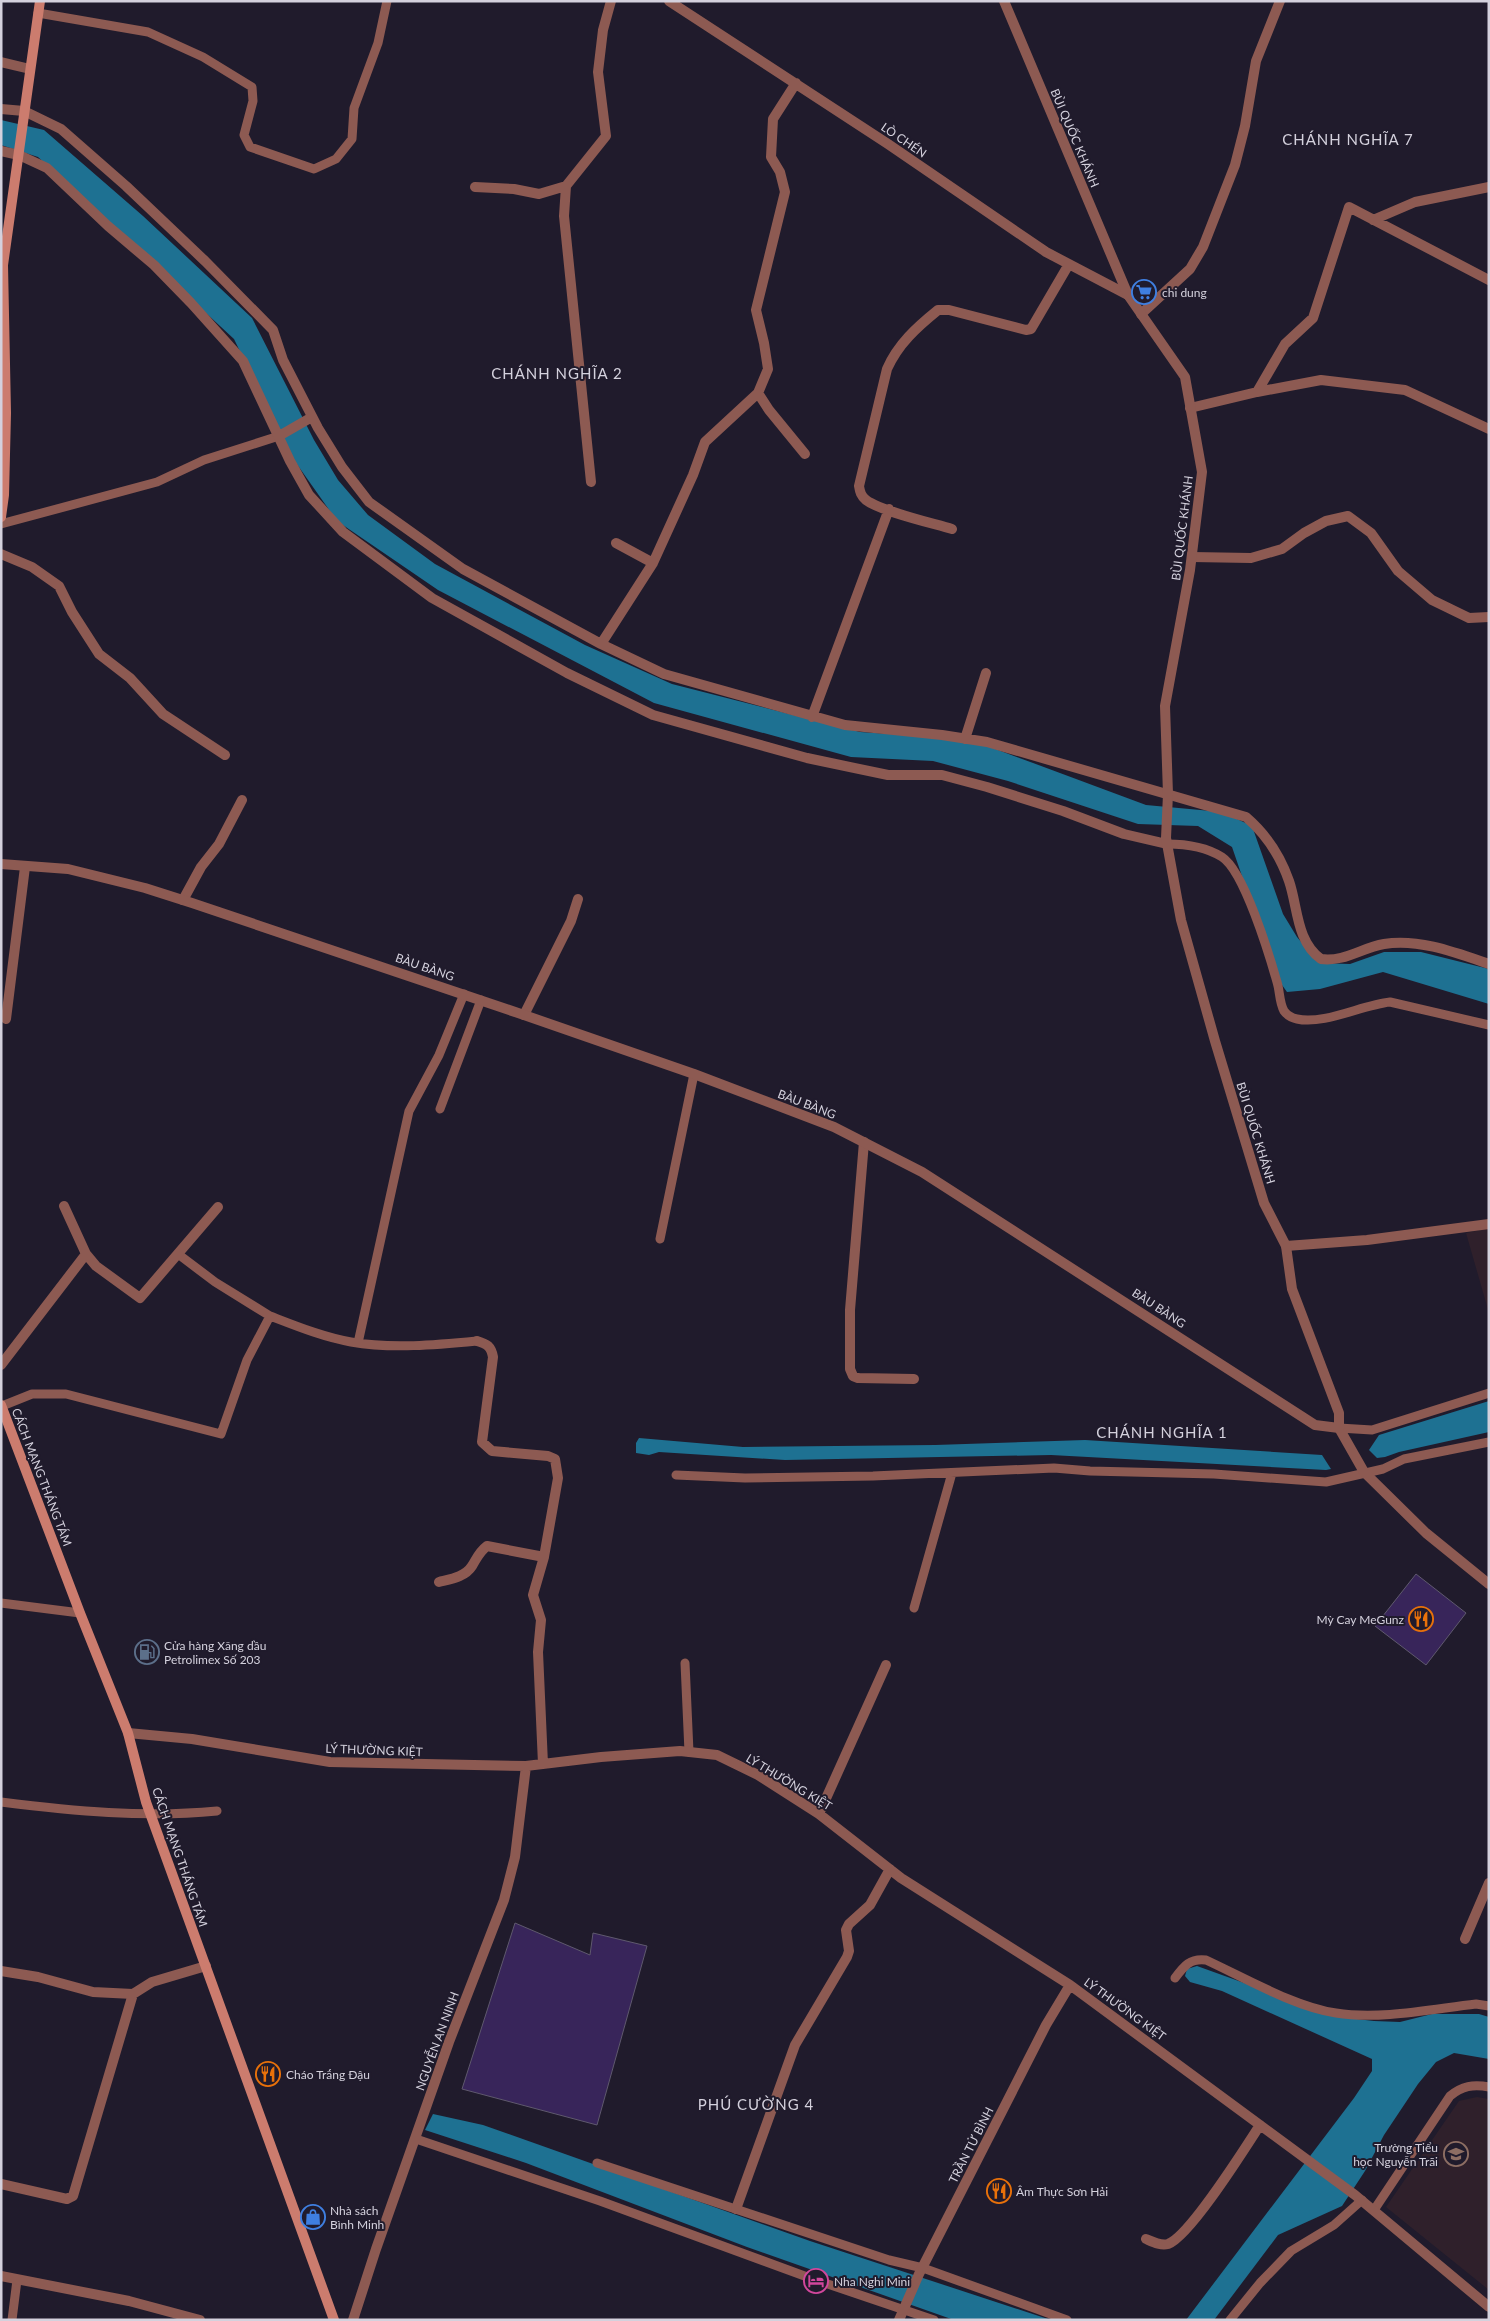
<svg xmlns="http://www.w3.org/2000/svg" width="1490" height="2321" font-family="Lato,sans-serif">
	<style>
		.education { fill: #2f202b }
		.water { fill: #1e7192 }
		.building { fill: #38255a; stroke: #5f596e }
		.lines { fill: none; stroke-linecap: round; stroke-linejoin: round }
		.service { stroke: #8d5a52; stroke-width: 9 }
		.minor { stroke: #8d5a52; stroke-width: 10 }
		.tertiary { stroke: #8d5a52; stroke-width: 10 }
		.secondary { stroke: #cc7c6e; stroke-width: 10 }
		.labels { text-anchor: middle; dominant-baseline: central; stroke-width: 4; stroke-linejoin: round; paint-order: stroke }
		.street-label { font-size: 12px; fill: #d4d1dd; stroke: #201b2c }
		.poi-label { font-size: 12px; fill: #d4d1dd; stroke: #201b2c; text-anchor: start }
		.quarter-label { font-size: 15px; letter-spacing: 1px; fill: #d4d1dd; stroke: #201b2c }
	</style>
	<rect width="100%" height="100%" fill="#201b2c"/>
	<path class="education" d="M1489 1228V1313L1466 1233Z
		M1477 2097 1489 2099V2290L1386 2207 1459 2101Z"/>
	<path class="water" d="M1 120 44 130 143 216 252 318 314 440 338 480 368 515 435 564 585 645 672 684 860 732 920 736 982 744 1146 805 1222 812 1252 826 1283 914 1297 937 1319 963 1350 964 1384 952H1421L1489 969V1004L1383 972 1320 989 1287 992 1277 978 1232 847 1198 826 1138 824 1008 781 933 761 851 757 654 703 438 590 337 521 289 453 234 339 38 157 1 145Z
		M1489 1401V1432L1399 1452 1385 1457 1377 1458 1369 1450 1379 1435Z
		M639 1438 743 1447 935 1445 1085 1440 1322 1455 1331 1469 1326 1470 1051 1455 785 1460 659 1452 649 1455 636 1453V1443Z
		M1197 1966 1339 2017 1374 2021 1400 2022 1432 2014H1479L1489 2017V2059L1454 2053 1436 2062 1418 2084 1384 2135 1365 2171 1342 2206 1278 2235 1214 2320H1186L1354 2098 1372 2071V2059L1222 1991 1190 1982 1185 1976 1187 1969Z
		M433 2114 483 2125 810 2241 1051 2320H954L747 2247 526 2163 425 2130Z"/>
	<path class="building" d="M1416 1574 1466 1613 1426 1665 1375 1626Z
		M515 1923 590 1955 593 1933 647 1946 597 2125 462 2089Z"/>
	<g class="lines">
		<path class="service" d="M38 13 148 32 203 57 252 87 253 101 244 135 250 147 314 169 336 159 352 139 354 108 378 43 387 1
			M1 524 157 482 204 460 279 436
			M1167 844C1185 844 1206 847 1222 857 1244 871 1269 954 1277 982 1280 991 1279 1002 1284 1011 1287 1015 1292 1018 1297 1019 1324 1025 1362 1005 1390 1002L1489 1025
			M440 1109 481 1000
			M660 1239 694 1074
			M178 1254 215 1282 270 1316
			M358 1343 409 1111 439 1055 464 994
			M2 1406 32 1394H66L221 1434 247 1360 270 1316C296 1326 323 1337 351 1342 391 1349 436 1345 477 1341
			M1339 1428 1372 1430 1489 1393
			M676 1475 745 1478 873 1476 1054 1468 1090 1471 1214 1474 1326 1482 1383 1469 1404 1459 1489 1442
			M1 1603 80 1613
			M914 1608 952 1473
			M685 1663 689 1752
			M1 1802C73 1811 144 1818 217 1811
			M1175 1978C1184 1966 1190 1958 1206 1960 1245 1978 1295 2007 1336 2013 1380 2020 1432 2009 1476 2004L1489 2006
			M416 2139 600 2201 810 2278 934 2320
			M597 2163 889 2260 923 2268 1067 2320
			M1374 2210 1450 2096C1462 2086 1473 2084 1489 2087
			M12 2320 17 2280
			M1230 2320 1260 2283 1291 2251 1334 2225 1362 2200"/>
		<path class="minor" d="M669 1 888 144 1046 252 1128 295
			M1 62 30 69
			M796 83 773 119 771 157 780 172 785 192 756 310 764 343 768 369 758 393 769 410 805 454
			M1 109 24 111 61 129 126 186 205 261 273 330 283 360 318 428 342 467 369 502 463 569 601 644 664 674 845 725 942 735 987 742 1246 817C1267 835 1280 855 1289 881 1298 907 1296 941 1321 959 1345 962 1361 948 1384 944 1418 938 1457 953 1489 964
			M1 151 19 155 47 168 108 226 154 265 191 303 243 361 290 461 309 495 343 532 432 598 567 673 653 715 807 758 888 775H942L987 787 1063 811 1124 834 1167 844
			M475 187 514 189 539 194 566 186
			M1373 220 1415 202 1489 187
			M1141 314 1190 269 1203 247 1235 165 1245 126 1256 61 1280 1
			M1257 392 1285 344 1313 318 1349 207 1489 280
			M1190 408 1257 392 1321 380 1405 390 1489 429
			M279 436 312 417
			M591 482 564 216 566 186 606 136 598 72 603 30 611 1
			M952 529C932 523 880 511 866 500 861 496 860 492 859 486L887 369C898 344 917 327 938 310H949L1026 330 1031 329 1069 264
			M616 543 653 563 693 475 705 442 758 393
			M1 554 32 567 59 586 72 612 99 654 130 678 163 714 225 755
			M1192 557 1251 558 1282 549 1304 533 1326 521 1348 516 1371 533 1398 571 1432 600 1469 618 1489 617
			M601 644 653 563
			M812 717 889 509
			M965 739 986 673
			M183 900 201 867 219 844 242 800
			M524 1015 571 921 578 899
			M6 1019 25 867
			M864 1142 850 1310V1369L853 1376 858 1378 914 1379
			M64 1206 86 1254 96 1266 140 1298 218 1207
			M1286 1246 1367 1240 1489 1224
			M477 1341C487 1344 491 1346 493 1357L482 1442 492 1451 548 1456 555 1459 558 1478 544 1557 533 1595 541 1620 538 1652 543 1764
			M1 1365 86 1254
			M1339 1428 1364 1472 1426 1533 1489 1584
			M439 1582C451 1579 465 1577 472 1566 477 1558 479 1552 487 1546L544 1557
			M128 1733 192 1739 330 1762 526 1766 601 1757 680 1751 717 1755 758 1775 819 1814 901 1878 1070 1985 1355 2195 1489 2307
			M819 1814 886 1665
			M1465 1939 1489 1883
			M1 1971 38 1977 93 1992 133 1994 152 1982 206 1966
			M1 2184 67 2199 73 2196 133 1994
			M736 2209 795 2045 847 1957 849 1951 846 1930 849 1924 870 1905 890 1869
			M1146 2239C1153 2242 1161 2246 1168 2244 1190 2236 1245 2148 1260 2125
			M1 2276 129 2301 200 2320
			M353 2320 376 2249 449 2042 504 1900 515 1857 526 1766
			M899 2320 919 2274 1046 2025 1070 1985"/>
		<path class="tertiary" d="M1 864 68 869 145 888 192 903 524 1015 694 1074 834 1127 922 1172 1315 1425 1339 1428V1413L1292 1289 1286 1246 1264 1203 1215 1041 1181 920 1166 838 1168 794 1165 706 1190 570 1202 472 1185 377 1128 295 1004 1"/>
		<path class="secondary" d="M1 517 4 495 6 413 3 265 40 1
			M1 1405 80 1613 128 1733 146 1802 334 2320"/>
	</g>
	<defs>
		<symbol id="supermarket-ring" viewBox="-11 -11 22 22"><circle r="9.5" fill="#201b2c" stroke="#3f7fe0" stroke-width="1.5"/><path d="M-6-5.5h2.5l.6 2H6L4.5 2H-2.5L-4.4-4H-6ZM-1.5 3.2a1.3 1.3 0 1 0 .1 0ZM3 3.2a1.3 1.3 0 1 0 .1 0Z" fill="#3f7fe0"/></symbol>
		<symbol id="restaurant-ring" viewBox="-11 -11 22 22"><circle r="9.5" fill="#201b2c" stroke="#e8710a" stroke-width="1.5"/><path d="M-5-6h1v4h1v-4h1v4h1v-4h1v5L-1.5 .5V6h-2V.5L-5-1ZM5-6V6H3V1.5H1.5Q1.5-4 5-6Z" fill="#e8710a"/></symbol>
		<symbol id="fuel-ring" viewBox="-11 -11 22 22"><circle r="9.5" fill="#201b2c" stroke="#5c6f8a" stroke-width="1.5"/><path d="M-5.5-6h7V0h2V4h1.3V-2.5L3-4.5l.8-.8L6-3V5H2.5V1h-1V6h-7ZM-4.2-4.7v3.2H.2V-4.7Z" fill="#5c6f8a"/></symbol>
		<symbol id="school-ring" viewBox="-11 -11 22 22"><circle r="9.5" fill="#201b2c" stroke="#8d6e63" stroke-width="1.5"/><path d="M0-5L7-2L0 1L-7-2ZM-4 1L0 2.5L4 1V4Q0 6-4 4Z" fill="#8d6e63"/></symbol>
		<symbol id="shop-ring" viewBox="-11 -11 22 22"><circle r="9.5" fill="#201b2c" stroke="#3f7fe0" stroke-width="1.5"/><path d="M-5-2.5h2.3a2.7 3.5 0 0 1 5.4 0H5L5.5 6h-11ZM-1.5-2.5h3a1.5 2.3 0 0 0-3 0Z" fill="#3f7fe0"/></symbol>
		<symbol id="hotel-ring" viewBox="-11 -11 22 22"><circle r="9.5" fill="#201b2c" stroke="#d1479c" stroke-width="1.5"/><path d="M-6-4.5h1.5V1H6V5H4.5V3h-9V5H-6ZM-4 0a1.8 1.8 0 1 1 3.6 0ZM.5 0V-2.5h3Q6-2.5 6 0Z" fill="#d1479c"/></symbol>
	</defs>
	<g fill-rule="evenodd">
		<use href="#supermarket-ring" x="1130" y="278" width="28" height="28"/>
		<use href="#restaurant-ring" x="1407" y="1605" width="28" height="28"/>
		<use href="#fuel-ring" x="133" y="1638" width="28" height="28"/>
		<use href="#restaurant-ring" x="254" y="2060" width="28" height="28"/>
		<use href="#school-ring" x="1442" y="2140" width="28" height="28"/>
		<use href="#restaurant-ring" x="985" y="2177" width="28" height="28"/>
		<use href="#shop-ring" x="299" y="2203" width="28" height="28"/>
		<use href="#hotel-ring" x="802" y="2267" width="28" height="28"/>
	</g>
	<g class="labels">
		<g class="street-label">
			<text transform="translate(1075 138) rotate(67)">BÙI QUỐC KHÁNH</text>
			<text transform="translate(904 140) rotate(34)">LÒ CHÉN</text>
			<text transform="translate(1182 528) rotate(-83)">BÙI QUỐC KHÁNH</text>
			<text transform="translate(425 967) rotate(19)">BÀU BÀNG</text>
			<text transform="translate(807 1104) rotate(21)">BÀU BÀNG</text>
			<text transform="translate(1256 1133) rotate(73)">BÙI QUỐC KHÁNH</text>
			<text transform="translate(1159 1308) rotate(33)">BÀU BÀNG</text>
			<text transform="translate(42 1477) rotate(69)">CÁCH MẠNG THÁNG TÁM</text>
			<text transform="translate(374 1750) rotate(2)">LÝ THƯỜNG KIỆT</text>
			<text transform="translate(789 1782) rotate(31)">LÝ THƯỜNG KIỆT</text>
			<text transform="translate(180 1857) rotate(71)">CÁCH MẠNG THÁNG TÁM</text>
			<text transform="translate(1125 2009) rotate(36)">LÝ THƯỜNG KIỆT</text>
			<text transform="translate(437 2041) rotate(-70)">NGUYỄN AN NINH</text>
			<text transform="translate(971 2145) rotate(-63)">TRẦN TỬ BÌNH</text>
		</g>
		<g class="poi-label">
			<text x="1162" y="292">chi dung</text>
			<text x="1404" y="1619" text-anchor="end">Mỳ Cay MeGunz</text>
			<text x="164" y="1645">Cửa hàng Xăng dầu<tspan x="164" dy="14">Petrolimex Số 203</tspan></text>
			<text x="286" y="2074">Cháo Trắng Đậu</text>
			<text x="1438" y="2147" text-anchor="end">Trường Tiểu<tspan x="1438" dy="14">học Nguyễn Trãi</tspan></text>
			<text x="1016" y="2191">Âm Thực Sơn Hải</text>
			<text x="330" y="2210">Nhà sách<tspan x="330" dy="14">Bình Minh</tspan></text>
			<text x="834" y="2281">Nha Nghi Mini</text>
		</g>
		<g class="quarter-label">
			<text x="1348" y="139">CHÁNH NGHĨA 7</text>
			<text x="557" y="373">CHÁNH NGHĨA 2</text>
			<text x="1162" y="1432">CHÁNH NGHĨA 1</text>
			<text x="756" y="2104">PHÚ CƯỜNG 4</text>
		</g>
	</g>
	<rect width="1490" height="2321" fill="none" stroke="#d4d1dd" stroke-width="5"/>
</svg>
